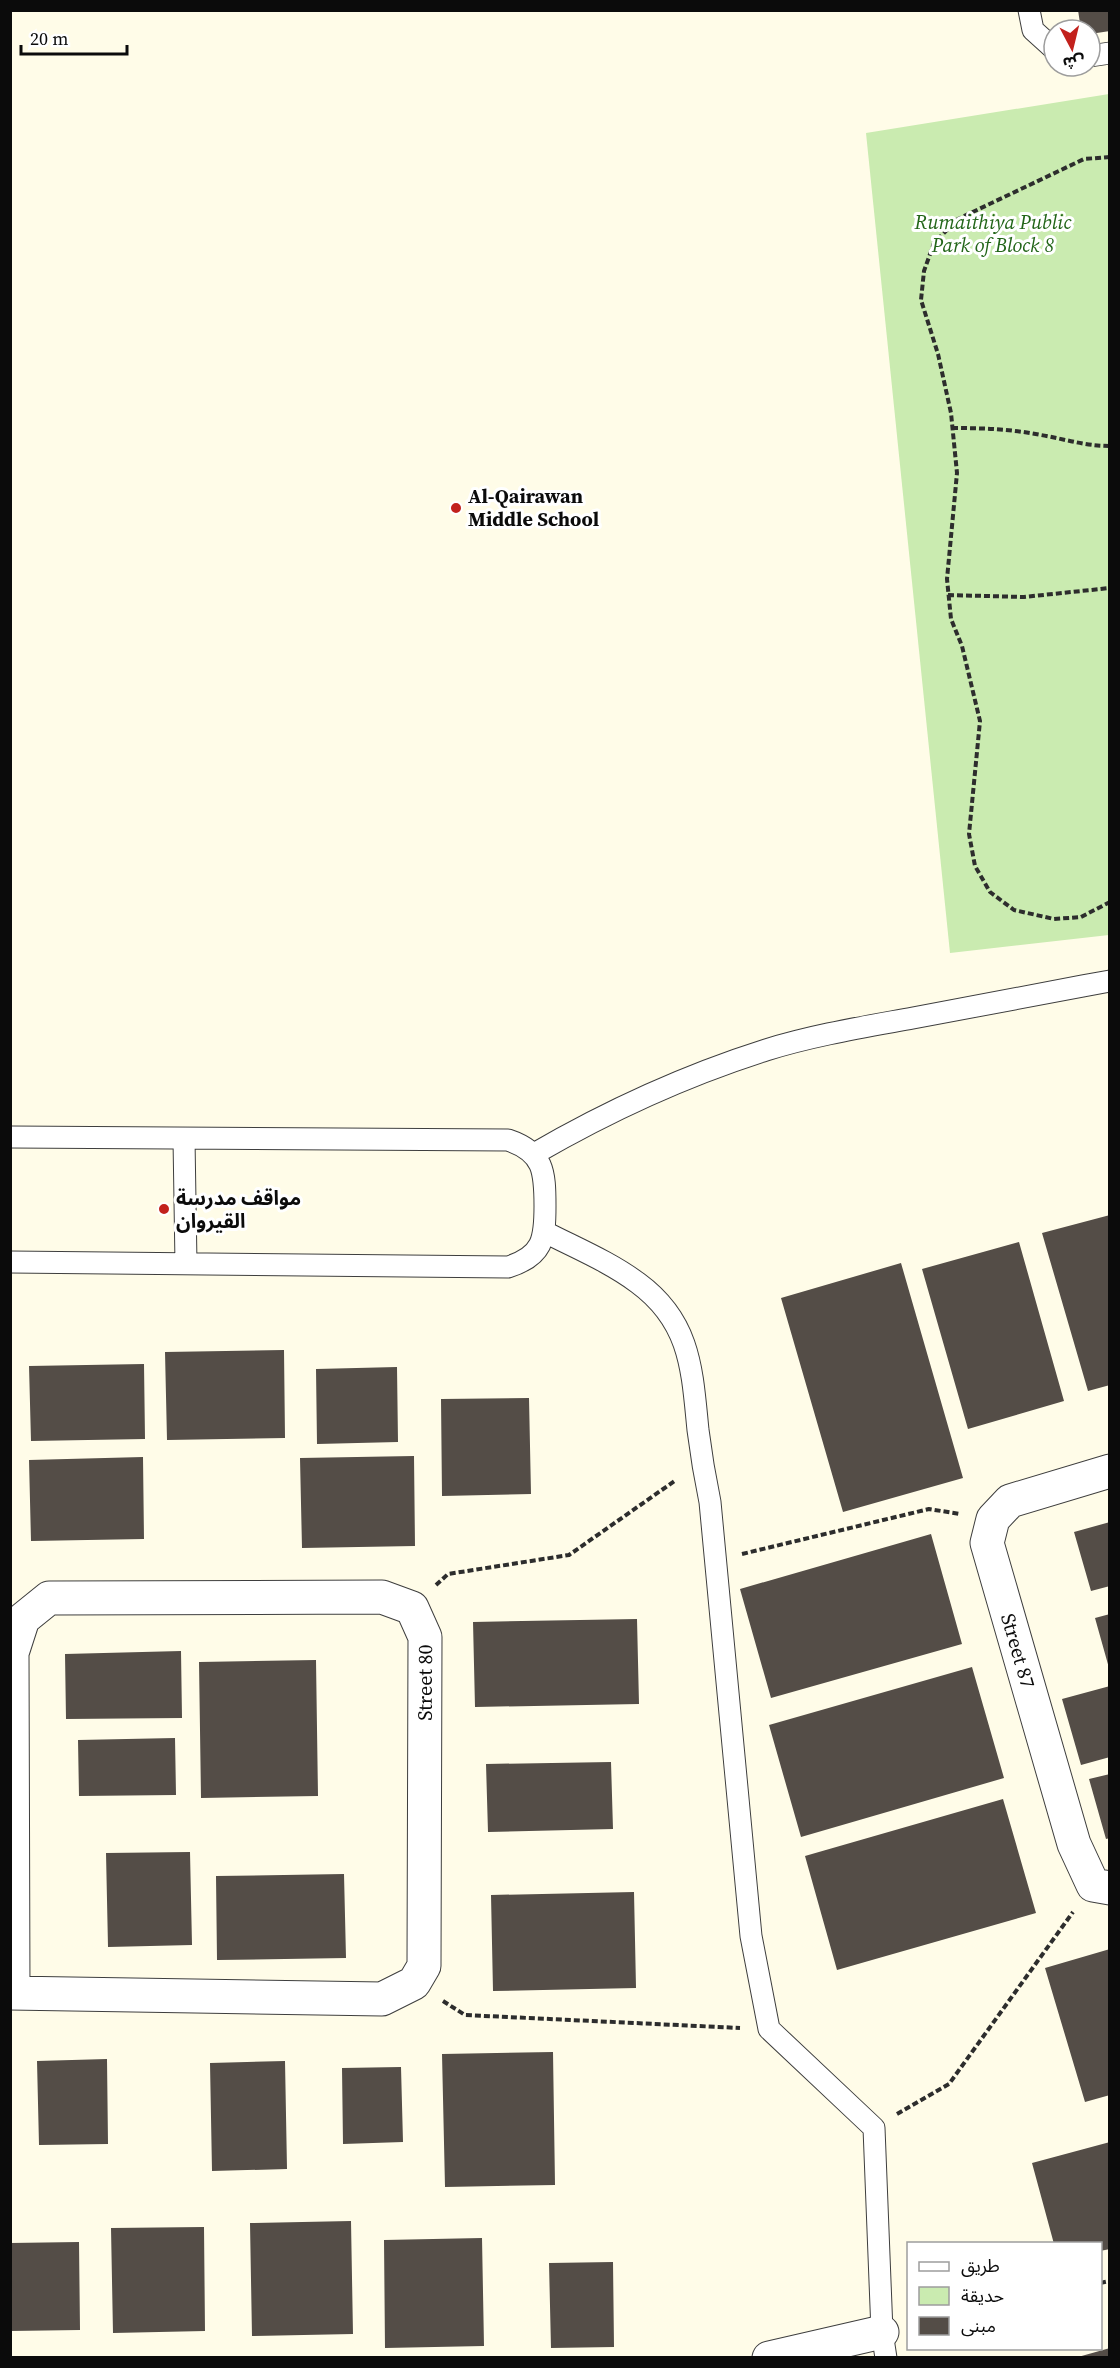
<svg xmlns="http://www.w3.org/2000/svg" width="1120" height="2368" font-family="'Source Serif 4','Noto Sans Arabic',serif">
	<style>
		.green { fill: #caebb0 }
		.building { fill: #544d47 }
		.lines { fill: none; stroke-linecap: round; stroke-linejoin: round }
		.lane-casing { stroke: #3e3e3e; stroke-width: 23 }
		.street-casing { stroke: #3e3e3e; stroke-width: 35 }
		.path { stroke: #2d2d2d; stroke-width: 4; stroke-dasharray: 6 3; stroke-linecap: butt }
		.lane { stroke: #fff; stroke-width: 21 }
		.street { stroke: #fff; stroke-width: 33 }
		.poi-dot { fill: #c2211c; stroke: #fff; stroke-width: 2 }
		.labels { text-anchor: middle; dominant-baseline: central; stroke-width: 6; stroke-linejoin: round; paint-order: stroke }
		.park-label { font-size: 20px; font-style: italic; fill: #226518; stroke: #fff }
		.poi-label { font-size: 20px; font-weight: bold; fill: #0b0b0b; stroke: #fff; text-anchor: start }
		.street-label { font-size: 20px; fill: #0b0b0b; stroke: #fff }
	</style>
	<rect width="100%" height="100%" fill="#fffce8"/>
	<path class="green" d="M1109 94V935L950 953 866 133Z"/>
	<path class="building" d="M1078 10H1110V31L1090 34V30H1081Z
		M1110 1215V1385L1088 1391 1042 1233Z
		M1019 1242 1064 1401 968 1429 922 1269Z
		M901 1263 963 1478 843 1512 781 1298Z
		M284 1350 285 1438 167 1440 165 1352Z
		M144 1364 145 1439 31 1441 29 1366Z
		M397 1367 398 1442 317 1444 316 1369Z
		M529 1398 531 1494 442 1496 441 1399Z
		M414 1456 415 1546 302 1548 300 1458Z
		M143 1457 144 1539 31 1541 29 1460Z
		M1110 1522V1586L1091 1591 1074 1532Z
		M931 1534 962 1644 771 1698 740 1589Z
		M1110 1614V1668H1109L1095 1618Z
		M637 1619 639 1704 475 1707 473 1622Z
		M181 1651 182 1718 66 1719 65 1654Z
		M316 1660 318 1796 201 1798 199 1662Z
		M972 1667 1004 1778 801 1837 769 1725Z
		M1110 1686V1757L1081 1765 1062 1699Z
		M175 1738 176 1795 79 1796 78 1740Z
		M611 1762 613 1829 488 1832 486 1764Z
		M1110 1774V1838L1106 1839 1089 1779Z
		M1003 1799 1036 1913 837 1970 805 1856Z
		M190 1852 192 1945 108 1947 106 1853Z
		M344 1874 346 1958 217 1960 216 1876Z
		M634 1892 636 1988 493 1991 491 1895Z
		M1110 1949V2095L1085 2102 1045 1968Z
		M553 2052 555 2185 445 2187 442 2054Z
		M107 2059 108 2144 39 2145 37 2061Z
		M285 2061 287 2169 212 2171 210 2063Z
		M401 2067 403 2142 343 2144 342 2068Z
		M1110 2142V2249L1100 2251V2244H1054L1032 2163Z
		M351 2221 353 2334 252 2336 250 2223Z
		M204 2227 205 2331 113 2333 111 2228Z
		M482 2238 484 2346 385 2348 384 2240Z
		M79 2242 80 2330 10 2331V2243Z
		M613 2262 614 2347 551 2348 549 2263Z
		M1110 2348V2358H1078V2357Z"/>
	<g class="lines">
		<defs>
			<path id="lane" d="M1029 10 1033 30 1054 49
				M1090 56 1110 53
				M10 1137 508 1140C544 1152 545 1172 545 1206 545 1239 543 1256 508 1267L10 1262
				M184 1139 186 1264
				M534 1154C608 1111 684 1076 766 1050 814 1035 864 1027 913 1018 978 1006 1044 993 1110 981
				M545 1232C576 1248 610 1262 638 1283 691 1322 692 1370 698 1430 701 1454 705 1478 710 1502L751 1936 769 2029 874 2128 882 2332 886 2358"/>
			<g id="street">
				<path id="s1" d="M1110 1471 1010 1501 993 1519 987 1543 1074 1844 1093 1885 1110 1888"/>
				<path id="s2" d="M10 1993 382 1999 414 1983 424 1966 425 1637 412 1608 382 1597 49 1598 23 1619 12 1653 13 1993"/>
				<path d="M769 2358 882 2332"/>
			</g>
		</defs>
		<use href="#lane" class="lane-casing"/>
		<use href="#street" class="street-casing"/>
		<path class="path" d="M1110 157 1084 159 958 219 934 243 924 271 921 300 938 354 951 413 957 473 947 579 951 619 962 646 980 721 969 834 975 866 990 892 1014 910 1054 919 1081 917 1110 902
			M952 428C982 428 1011 429 1041 435 1065 439 1084 446 1110 446
			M948 595 1024 597 1110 588
			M742 1554 929 1509 960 1514
			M436 1585 448 1574 569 1555 676 1480
			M443 2001 465 2015 740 2028
			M897 2114 949 2084 1073 1912
			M1100 2283 1110 2281"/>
		<use href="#lane" class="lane"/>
		<use href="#street" class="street"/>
	</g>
	<g class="poi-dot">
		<circle cx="456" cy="508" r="6"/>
		<circle cx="164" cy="1209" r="6"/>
	</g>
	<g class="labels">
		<g class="park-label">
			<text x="993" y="222">Rumaithiya Public<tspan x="993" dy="23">Park of Block 8</tspan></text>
		</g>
		<g class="poi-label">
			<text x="468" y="496">Al-Qairawan<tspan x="468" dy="23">Middle School</tspan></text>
			<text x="176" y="1198">مواقف مدرسة<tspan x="176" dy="23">القيروان</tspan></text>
		</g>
		<g class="street-label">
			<text stroke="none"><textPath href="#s1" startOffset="266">Street 87</textPath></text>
			<text stroke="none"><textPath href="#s2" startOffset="711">Street 80</textPath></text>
		</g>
	</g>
	<rect width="1120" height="2368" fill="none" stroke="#0b0b0b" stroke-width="24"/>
	<rect x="907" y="2242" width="195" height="108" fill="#ffffff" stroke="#9d9d9d" stroke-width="1.5"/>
	<rect x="919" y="2262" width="30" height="9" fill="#ffffff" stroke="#9d9d9d" stroke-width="1.5"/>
	<text x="961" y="2272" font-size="18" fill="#0b0b0b">طريق</text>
	<rect x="919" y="2287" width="30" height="18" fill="#caebb0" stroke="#9d9d9d" stroke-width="1.5"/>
	<text x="961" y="2302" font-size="18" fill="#0b0b0b">حديقة</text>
	<rect x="919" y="2317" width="30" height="18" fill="#544d47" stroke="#9d9d9d" stroke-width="1.5"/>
	<text x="961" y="2332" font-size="18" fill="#0b0b0b">مبنى</text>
	<g transform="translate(1072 48) rotate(173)"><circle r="28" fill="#ffffff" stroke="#9d9d9d" stroke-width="1.5"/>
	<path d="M0-4.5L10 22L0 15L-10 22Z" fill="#c2211c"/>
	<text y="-9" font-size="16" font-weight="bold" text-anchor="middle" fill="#0b0b0b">ش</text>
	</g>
	<path d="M21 45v9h106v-9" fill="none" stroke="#0b0b0b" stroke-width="3"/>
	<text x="30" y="45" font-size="18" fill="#0b0b0b" stroke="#ffffff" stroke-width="4.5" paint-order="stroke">20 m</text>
</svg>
